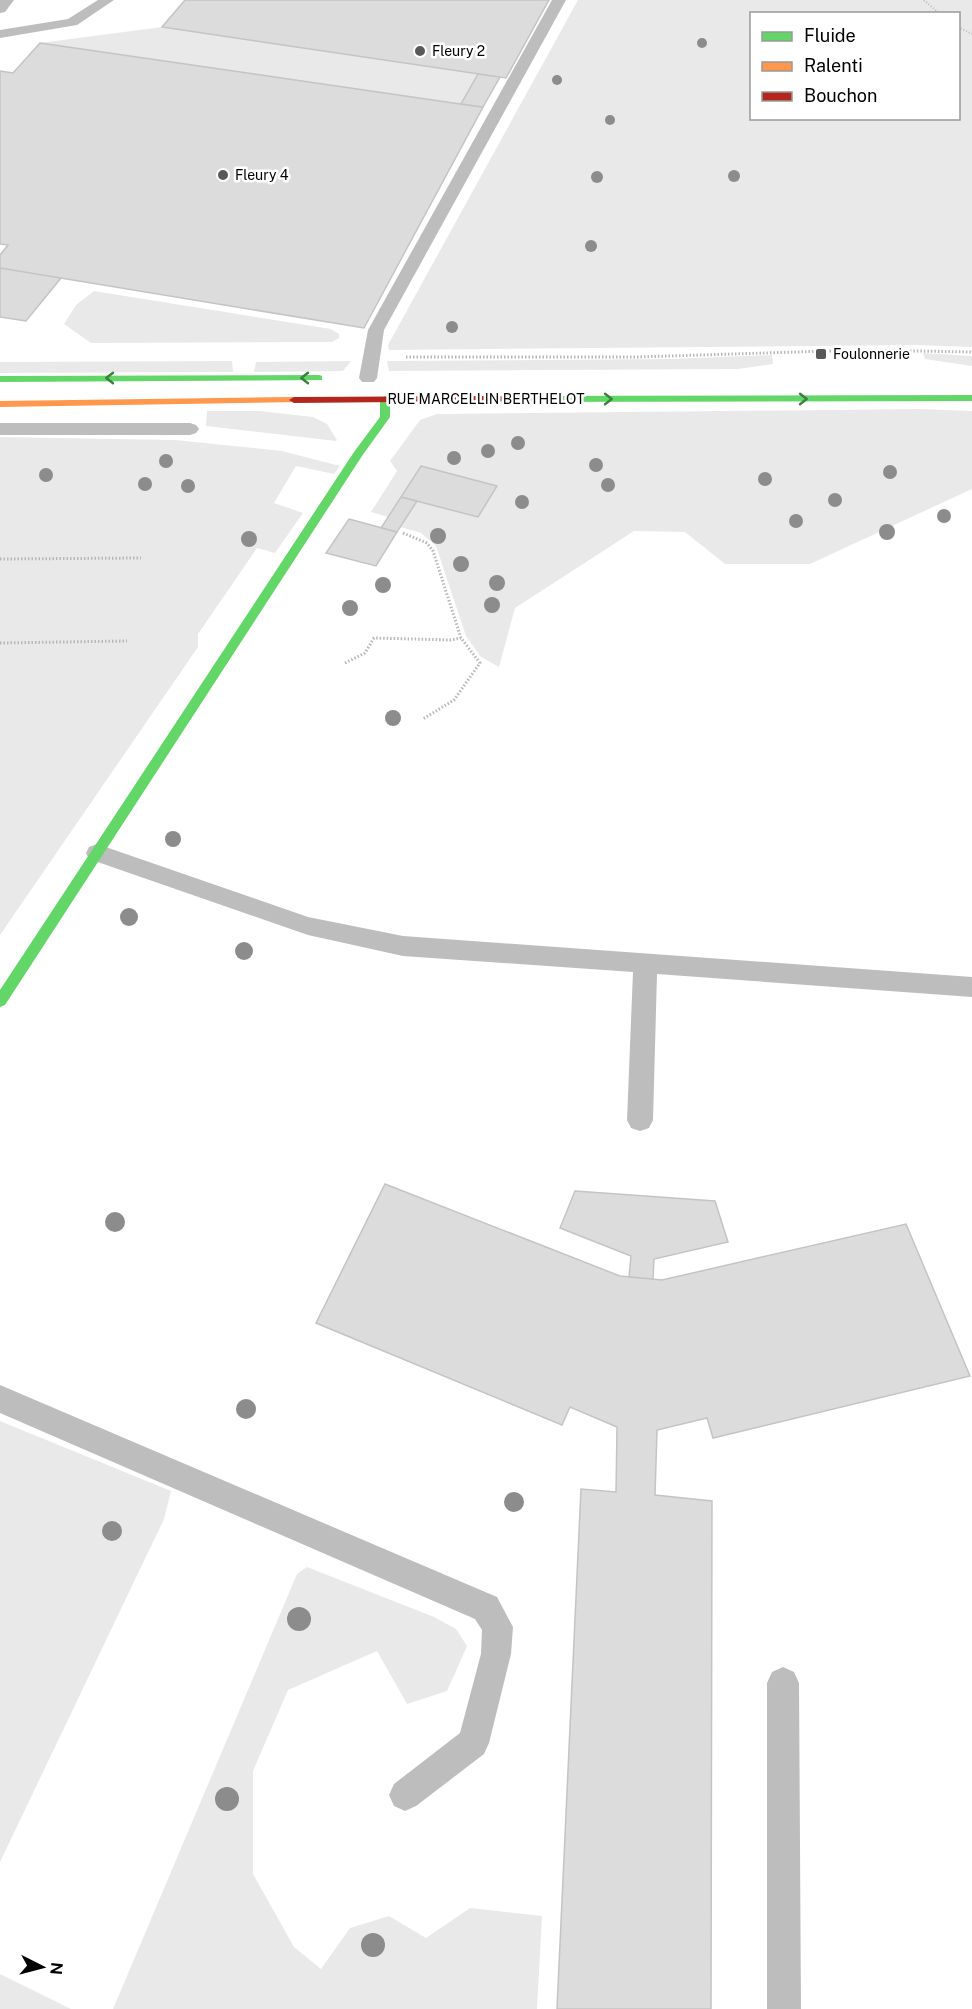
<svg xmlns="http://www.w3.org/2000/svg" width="972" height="2009" font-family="'Public Sans',sans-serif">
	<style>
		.green { fill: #e9e9e9; fill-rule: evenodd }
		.building { fill: #dcdcdc; stroke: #c4c4c4; stroke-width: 1.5 }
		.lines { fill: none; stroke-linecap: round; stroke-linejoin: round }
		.path-far1 { stroke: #b8b8b8; stroke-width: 2; stroke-dasharray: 1 2; stroke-linecap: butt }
		.path { stroke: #b8b8b8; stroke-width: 3; stroke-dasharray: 1.5 2; stroke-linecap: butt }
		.lane { fill: #bdbdbd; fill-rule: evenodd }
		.fast { fill: #63d668; fill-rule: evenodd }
		.slow { fill: #ff974d; fill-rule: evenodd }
		.jam { fill: #b3261e; fill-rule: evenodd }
		.tree { fill: #8c8c8c }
		.oneway { stroke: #3b803e }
		.poi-dot { fill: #595959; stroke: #fff; stroke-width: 2 }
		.labels { text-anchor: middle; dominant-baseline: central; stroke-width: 5; stroke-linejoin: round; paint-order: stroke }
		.far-poi-label { font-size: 14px; fill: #000; stroke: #fff; text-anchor: start }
		.far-street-label { font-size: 14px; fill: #000; stroke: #fff }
	</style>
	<rect width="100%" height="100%" fill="#fff"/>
	<path class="green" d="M578 0H972V347L915 345 389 350 388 345ZM752 14H958V118H752Z
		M162 27 478 74 461 104 40 43Z
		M94 291 331 329 339 334V338L332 342 91 343 64 324 76 305Z
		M923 353 972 356V366L925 359Z
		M772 355 773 364 738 369 389 371 387 361 671 359Z
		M232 361 233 372 0 373V362Z
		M351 361 343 371 254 372 256 362Z
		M920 409 972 411V489L810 564H725L685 532 634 531 515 608 499 667 481 657 466 636 436 546 421 533 400 527 417 501 478 517 496 486 421 466 388 517 371 512 397 471 390 461 420 420 437 414Z
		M207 411H259L313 417 327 424 337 440 336 441 206 426Z
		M0 437 175 440 282 451 340 466 334 474 296 466 274 503 303 513 275 553 257 548 198 634V647L0 935Z
		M0 1421 171 1491 164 1519 0 1862Z
		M307 1567 434 1617 456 1629 467 1646 447 1691 407 1704 377 1651 288 1690 253 1771V1874L294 1947 321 1969 350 1928 389 1916 426 1938 470 1908 542 1916 537 2009H113L297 1574Z
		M0 1974 71 2009H0Z"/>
	<path class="building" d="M185 0H549L506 78 162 27Z
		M40 43 474 106 483 107 364 328 0 268V255L8 245 0 244V71L13 73Z
		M478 74 500 77 483 107 461 104Z
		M0 268 61 278 26 321 0 317Z
		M421 466 497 486 478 517 401 497Z
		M401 497 417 501 397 532 381 528Z
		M349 519 397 532 376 566 326 553Z
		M385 1184 620 1276 662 1280 906 1224 970 1376 713 1438 707 1418 657 1430 655 1495 712 1501 711 2009H557L581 1489 616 1492 617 1427 570 1407 562 1425 316 1323Z
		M575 1191 715 1201 728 1242 654 1259 653 1279 629 1277 631 1256 560 1228Z"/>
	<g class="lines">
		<path class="path-far1" d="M924 0 940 14
			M958 27 972 34"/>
		<path class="path" d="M406 357H638L859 350 972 352
			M403 533 427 543 433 551 461 638 480 663 454 700 423 719
			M0 559 141 558
			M0 643 127 641
			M345 663 365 653 374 638 450 640 461 638"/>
		<path class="lane" d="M0 0H14L5 12 0 13Z
			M98 0H114L77 25 0 38V30L68 19Z
			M552 0H566L384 330 377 378 374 382H362L359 378 368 330Z
			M0 423H190L196 425 199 429 196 433 190 435H0Z
			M97 844 308 917 403 936 972 977V997L657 974 653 1120 649 1128 640 1131 631 1128 627 1120 633 972 403 956 308 935 89 859 86 853 89 847Z
			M0 1385 497 1597 513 1627 511 1654 489 1743 484 1754 416 1806 405 1811 394 1806 389 1795 394 1784 460 1733 481 1654 482 1630 475 1619 0 1413Z
			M783 1667 794 1672 799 1683 801 2009H767V1683L772 1672Z"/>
		<path class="fast" d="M319 375 322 376V380L0 382V376Z
			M972 395V401L499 402 494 399 499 396Z
			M385 396 390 399V417L362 456 5 1005 0 1007V990L354 452 380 417V399Z"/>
		<path class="slow" d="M294 397 298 398V402L0 407V401Z"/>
		<path class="jam" d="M499 396 503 397V401L294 403 289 400 294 397Z"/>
	</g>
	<g class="tree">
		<circle cx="702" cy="43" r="5"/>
		<circle cx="557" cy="80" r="5"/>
		<circle cx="610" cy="120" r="5"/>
		<circle cx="734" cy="176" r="6"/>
		<circle cx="597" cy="177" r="6"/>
		<circle cx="591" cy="246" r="6"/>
		<circle cx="452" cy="327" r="6"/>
		<circle cx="518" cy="443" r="7"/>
		<circle cx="488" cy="451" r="7"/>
		<circle cx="454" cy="458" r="7"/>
		<circle cx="166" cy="461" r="7"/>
		<circle cx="596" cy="465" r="7"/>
		<circle cx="890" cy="472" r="7"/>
		<circle cx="46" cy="475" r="7"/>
		<circle cx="765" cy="479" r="7"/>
		<circle cx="145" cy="484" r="7"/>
		<circle cx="608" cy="485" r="7"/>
		<circle cx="188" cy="486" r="7"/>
		<circle cx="835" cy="500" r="7"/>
		<circle cx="522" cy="502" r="7"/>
		<circle cx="944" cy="516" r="7"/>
		<circle cx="796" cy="521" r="7"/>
		<circle cx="887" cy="532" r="8"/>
		<circle cx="438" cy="536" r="8"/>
		<circle cx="249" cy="539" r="8"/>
		<circle cx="461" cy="564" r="8"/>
		<circle cx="497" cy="583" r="8"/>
		<circle cx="383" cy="585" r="8"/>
		<circle cx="492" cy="605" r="8"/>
		<circle cx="350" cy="608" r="8"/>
		<circle cx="393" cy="718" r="8"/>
		<circle cx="173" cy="839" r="8"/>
		<circle cx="129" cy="917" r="9"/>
		<circle cx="244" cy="951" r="9"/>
		<circle cx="115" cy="1222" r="10"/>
		<circle cx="246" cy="1409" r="10"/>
		<circle cx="514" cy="1502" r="10"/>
		<circle cx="112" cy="1531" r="10"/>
		<circle cx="299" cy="1619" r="12"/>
		<circle cx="227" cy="1799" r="12"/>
		<circle cx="373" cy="1945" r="12"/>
	</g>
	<defs><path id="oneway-chevron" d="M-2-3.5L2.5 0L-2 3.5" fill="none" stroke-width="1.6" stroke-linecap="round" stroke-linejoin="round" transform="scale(1.5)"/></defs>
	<g class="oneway">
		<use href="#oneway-chevron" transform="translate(110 378) rotate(180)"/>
		<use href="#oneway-chevron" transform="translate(305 378) rotate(180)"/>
		<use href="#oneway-chevron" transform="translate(608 399)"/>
		<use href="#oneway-chevron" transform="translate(803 399)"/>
	</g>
	<g class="poi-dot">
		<circle cx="420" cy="51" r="6"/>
		<circle cx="223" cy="175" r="6"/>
		<rect x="815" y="348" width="12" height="12" rx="3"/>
	</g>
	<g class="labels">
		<g class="far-poi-label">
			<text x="432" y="51">Fleury 2</text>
			<text x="235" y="175">Fleury 4</text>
			<text x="833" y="354">Foulonnerie</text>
		</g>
		<g class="far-street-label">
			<text x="486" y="399">RUE MARCELLIN BERTHELOT</text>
		</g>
	</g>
	<rect x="750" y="12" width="210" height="108" fill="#ffffff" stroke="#999999" stroke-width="1.5"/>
	<rect x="762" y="32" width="30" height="9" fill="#63d668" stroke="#999999" stroke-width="1.5"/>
	<text x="804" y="42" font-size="18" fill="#000000">Fluide</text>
	<rect x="762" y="62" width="30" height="9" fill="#ff974d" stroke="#999999" stroke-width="1.5"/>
	<text x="804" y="72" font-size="18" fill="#000000">Ralenti</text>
	<rect x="762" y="92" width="30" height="9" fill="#b3261e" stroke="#999999" stroke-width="1.5"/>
	<text x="804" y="102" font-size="18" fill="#000000">Bouchon</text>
	<g transform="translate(42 1967) rotate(96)" stroke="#ffffff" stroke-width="4.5" paint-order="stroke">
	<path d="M0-4.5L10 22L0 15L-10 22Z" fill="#000000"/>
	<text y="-9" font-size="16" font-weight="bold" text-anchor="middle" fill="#000000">N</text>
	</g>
</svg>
